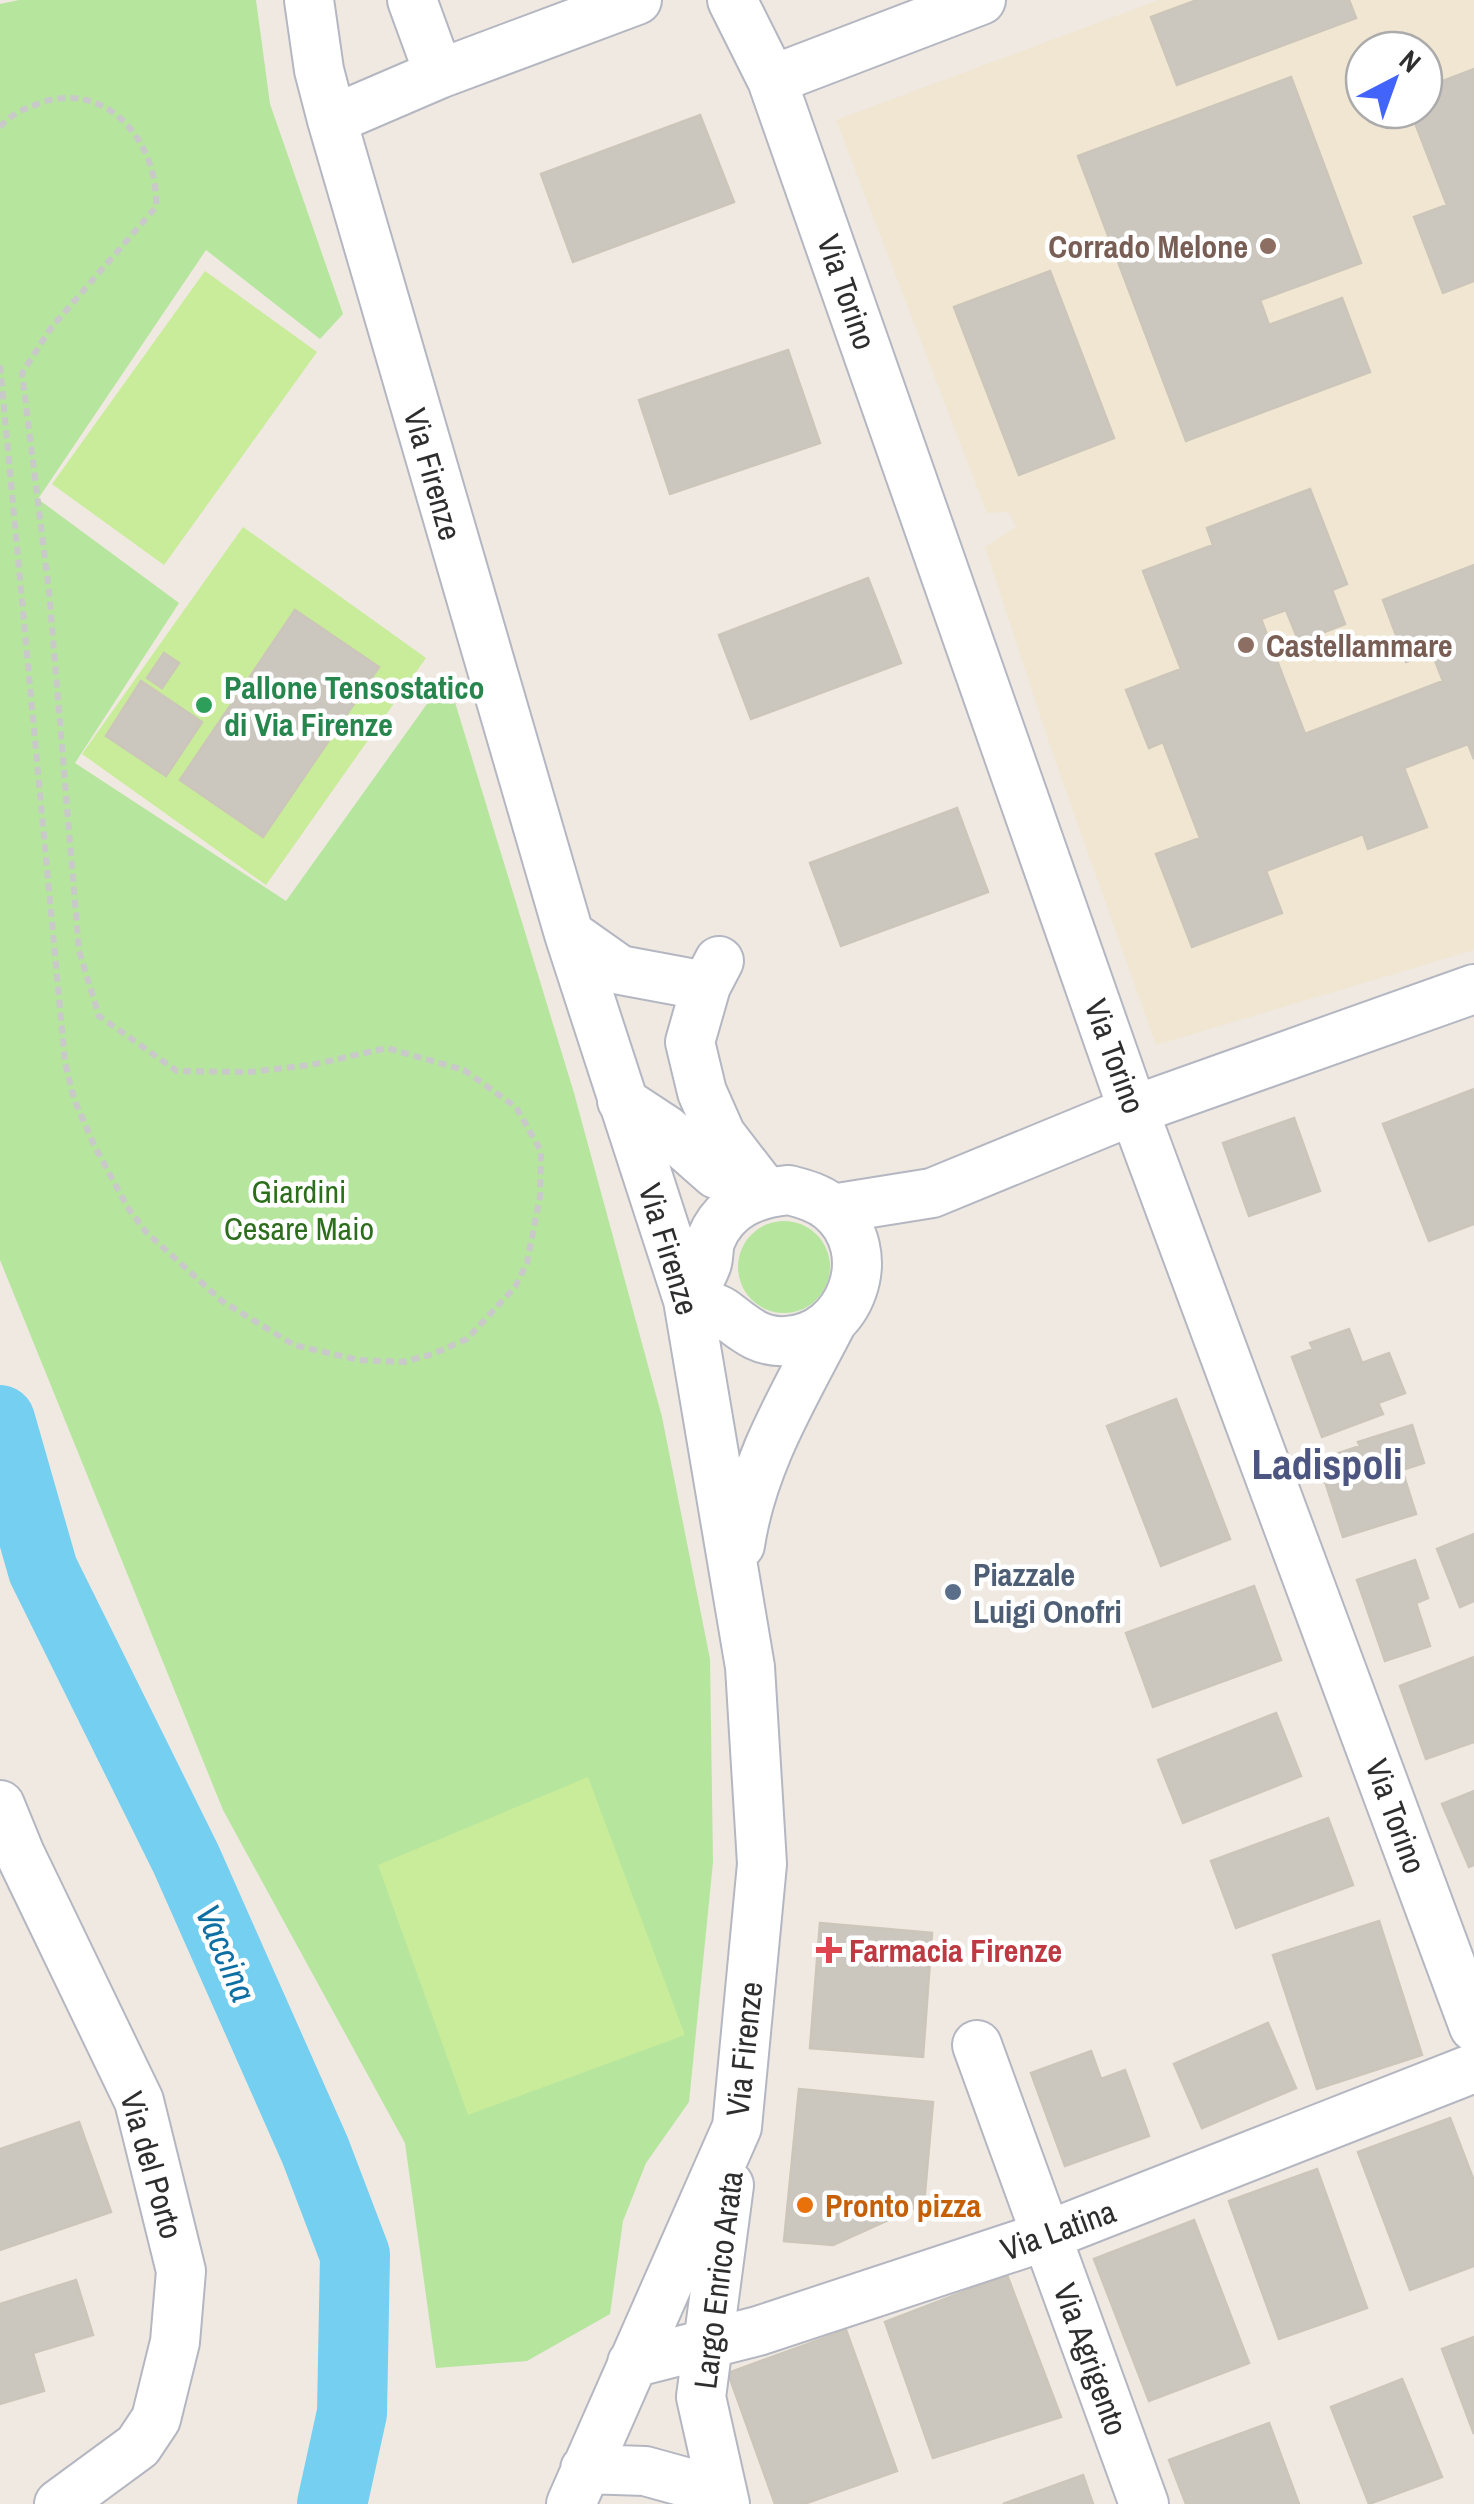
<svg xmlns="http://www.w3.org/2000/svg" width="1474" height="2504" font-family="'Archivo Narrow',sans-serif">
	<style>
		.education { fill: #f0e6d1; fill-rule: evenodd }
		.grass { fill: #b6e59e }
		.pitch { fill: #c9ec9a; fill-rule: evenodd }
		.lines { fill: none; stroke-linecap: round; stroke-linejoin: round }
		.river { stroke: #75cff0; stroke-width: 70 }
		.building { fill: #cbc7bf; stroke: #cbc5ba; stroke-width: 2.5 }
		.minor-casing { stroke: #b4b7c1; stroke-width: 52 }
		.path { stroke: #c9c9c9; stroke-width: 6; stroke-dasharray: 8 5; stroke-linecap: butt }
		.minor { stroke: #fff; stroke-width: 48 }
		.education-dot { fill: #8d6e63; stroke: #fff; stroke-width: 4 }
		.leisure-dot { fill: #2e9e5b; stroke: #fff; stroke-width: 4 }
		.service-dot { fill: #5c6f8a; stroke: #fff; stroke-width: 4 }
		.health-dot { fill: #e0444e; stroke: #fff; stroke-width: 4 }
		.food-dot { fill: #e8710a; stroke: #fff; stroke-width: 4 }
		.labels { text-anchor: middle; dominant-baseline: central; stroke-width: 9; stroke-linejoin: round; paint-order: stroke }
		.education-label { font-size: 32px; font-weight: bold; fill: #785e54; stroke: #fff; text-anchor: end }
		.street-label { font-size: 32px; fill: #2e2e2e; stroke: #fff }
		.leisure-label { font-size: 32px; font-weight: bold; fill: #27864d; stroke: #fff; text-anchor: start }
		.park-label { font-size: 32px; fill: #2c6e1b; stroke: #fff }
		.service-label { font-size: 32px; font-weight: bold; fill: #4e5e75; stroke: #fff; text-anchor: start }
		.health-label { font-size: 32px; font-weight: bold; fill: #be3a42; stroke: #fff; text-anchor: start }
		.food-label { font-size: 32px; font-weight: bold; fill: #c56008; stroke: #fff; text-anchor: start }
		.water-label { font-size: 35px; font-style: italic; fill: #0d6fa3; stroke: #fff }
		.district-label { font-size: 42px; font-weight: bold; fill: #4d5680; stroke: #fff }
	</style>
	<rect width="100%" height="100%" fill="#efe9e1"/>
	<path class="education" d="M1159 0H1474V950L1156 1045 1049 743 985 547 1016 527 1009 512 987 513 836 120ZM1364 50H1424V110H1364Z"/>
	<path class="grass" d="M19 0H256L270 104 343 314 320 339 206 250 38 499 179 603 75 763 286 901 447 676 574 1093 662 1417 710 1659 713 1862 689 2102 646 2163 623 2221 610 2314 527 2361 436 2368 405 2143 223 1810 0 1260V4Z
		M738 1267a46 46 0 1 1 92 0a46 46 0 1 1-92 0Z"/>
	<path class="pitch" d="M205 271 317 352 164 565 52 484Z
		M243 527 426 658 266 885 82 754ZM295 611 263 836 180 780ZM141 682 202 722 166 776 106 736Z
		M588 1777 685 2035 468 2115 378 1865Z"/>
	<g class="lines">
		<path class="river" d="M0 1420 43 1570 186 1859 315 2150 355 2255 352 2413 332 2504"/>
	</g>
	<path class="building" d="M1197 0H1349L1356 18 1177 85 1151 17Z
		M1474 69V281L1443 293 1414 217 1447 205 1410 110H1424V88Z
		M1291 77 1361 263 1260 300 1269 325 1342 298 1370 372 1186 441 1078 156Z
		M700 115 734 202 573 262 541 174Z
		M1050 271 1114 438 1019 475 954 307Z
		M788 350 820 443 670 494 639 400Z
		M1310 489 1347 584 1332 590 1345 624 1299 642 1286 610 1261 619 1305 734 1443 681 1432 653 1406 662 1383 600 1474 565V759L1468 744 1404 768 1427 827 1368 849 1363 834 1266 871 1282 913 1192 947 1156 854 1200 838 1163 742 1149 748 1126 690 1181 669 1143 571 1213 545 1207 528Z
		M868 578 901 663 751 719 719 635Z
		M295 610 379 667 263 837 180 780Z
		M164 653 179 663 162 688 147 678Z
		M141 681 202 722 166 776 106 736Z
		M957 808 988 892 841 946 810 863Z
		M1474 1089V1224L1429 1241 1383 1124Z
		M1294 1118 1320 1191 1249 1216 1223 1143Z
		M1349 1329 1362 1363 1389 1353 1405 1393 1378 1403 1383 1414 1322 1437 1292 1357 1313 1349 1310 1343Z
		M1176 1399 1230 1539 1161 1566 1107 1426Z
		M1412 1425 1424 1463 1402 1470 1416 1514 1343 1537 1318 1460 1360 1446 1358 1442Z
		M1474 1534V1601L1460 1607 1437 1549Z
		M1415 1560 1428 1598 1416 1603 1430 1646 1385 1661 1357 1580Z
		M1254 1586 1281 1660 1153 1707 1126 1633Z
		M1474 1657V1742L1426 1759 1400 1686Z
		M1276 1713 1301 1776 1183 1823 1158 1760Z
		M1474 1791V1865L1469 1867 1442 1804Z
		M1328 1818 1353 1885 1236 1928 1211 1861Z
		M1379 1921 1422 2055 1317 2089 1273 1955Z
		M820 1923 932 1933 923 2057 810 2048Z
		M1268 2023 1296 2088 1202 2128 1174 2064Z
		M1091 2051 1101 2079 1125 2070 1149 2136 1065 2166 1031 2073Z
		M799 2089 933 2102 924 2204 833 2245 784 2241Z
		M1450 2118 1474 2181V2266L1410 2290 1358 2152Z
		M79 2122 111 2212 0 2250V2149Z
		M1317 2169 1367 2308 1279 2339 1229 2201Z
		M1194 2220 1249 2363 1149 2401 1094 2259Z
		M1007 2275 1061 2417 933 2458 885 2322Z
		M76 2280 93 2335 33 2353 44 2391 0 2404V2304Z
		M846 2330 897 2471 804 2504H775L728 2373Z
		M1474 2337V2434L1442 2349Z
		M1402 2379 1442 2477 1369 2504 1331 2407Z
		M1269 2423 1299 2504H1186L1169 2460Z
		M1083 2475 1093 2504H1003Z"/>
	<g class="lines">
		<defs>
			<path id="minor" d="M309 0 319 70 332 120 569 934 688 1300 750 1667 762 1864 737 2127 571 2504
				M412 0 439 74
				M732 0 772 80 1125 1087 1474 2027
				M772 80 981 0
				M332 120 439 74 637 0
				M569 934 620 970 706 986
				M719 961 706 986 690 1042 702 1092 721 1135 765 1192
				M622 1101 666 1130 716 1174 752 1187
				M789 1190C804 1194 819 1198 831 1208 883 1251 851 1338 786 1341 759 1343 744 1328 724 1313 715 1306 699 1304 688 1300 694 1288 703 1276 707 1263 709 1256 708 1247 711 1239 725 1205 755 1193 789 1190Z
				M832 1209 932 1193 1134 1110 1474 989
				M740 1545C752 1464 794 1396 831 1324
				M0 1805 20 1854 139 2101 181 2271 175 2342 156 2419 138 2446 59 2504
				M977 2045 1144 2504
				M632 2363 758 2331 1046 2236 1474 2068
				M585 2469 645 2471 721 2492
				M725 2504 701 2397 729 2185"/>
		</defs>
		<use href="#minor" class="minor-casing"/>
		<path class="path" d="M0 127C11 114 24 109 40 103 108 79 159 144 156 207L51 328 22 373 49 591 79 951 99 1016 177 1071 249 1072 311 1065 387 1048 464 1070 516 1107 541 1151 540 1196 527 1263 515 1287 467 1339 433 1354 403 1362 359 1360 294 1345 222 1301 146 1232 128 1208 94 1145 74 1099 65 1062 0 365"/>
		<use href="#minor" class="minor"/>
	</g>
	<g class="education-dot">
		<circle cx="1268" cy="246" r="10"/>
		<circle cx="1246" cy="645" r="10"/>
	</g>
	<circle class="leisure-dot" cx="204" cy="705" r="10"/>
	<circle class="service-dot" cx="953" cy="1592" r="10"/>
	<path class="health-dot" d="M824 1935h10v10h10v10h-10v10h-10v-10h-10v-10h10z"/>
	<circle class="food-dot" cx="805" cy="2205" r="10"/>
	<g class="labels">
		<g class="education-label">
			<text x="1248" y="246">Corrado Melone</text>
			<text x="1266" y="645" text-anchor="start">Castellammare</text>
		</g>
		<g class="street-label">
			<text transform="translate(847 292) rotate(71)">Via Torino</text>
			<text transform="translate(433 474) rotate(74)">Via Firenze</text>
			<text transform="translate(1115 1056) rotate(70)">Via Torino</text>
			<text transform="translate(669 1249) rotate(73)">Via Firenze</text>
			<text transform="translate(1396 1816) rotate(70)">Via Torino</text>
			<text transform="translate(744 2049) rotate(-84)">Via Firenze</text>
			<text transform="translate(152 2165) rotate(74)">Via del Porto</text>
			<text transform="translate(1058 2230) rotate(-20)">Via Latina</text>
			<text transform="translate(718 2280) rotate(-83)">Largo Enrico Arata</text>
			<text transform="translate(1091 2359) rotate(70)">Via Agrigento</text>
		</g>
		<g class="leisure-label">
			<text x="224" y="687">Pallone Tensostatico<tspan x="224" dy="37">di Via Firenze</tspan></text>
		</g>
		<g class="park-label">
			<text x="299" y="1191">Giardini<tspan x="299" dy="37">Cesare Maio</tspan></text>
		</g>
		<g class="service-label">
			<text x="973" y="1574">Piazzale<tspan x="973" dy="37">Luigi Onofri</tspan></text>
		</g>
		<g class="health-label">
			<text x="849" y="1950">Farmacia Firenze</text>
		</g>
		<g class="food-label">
			<text x="825" y="2205">Pronto pizza</text>
		</g>
		<g class="water-label">
			<text transform="translate(226 1953) rotate(67)">Vaccina</text>
		</g>
		<g class="district-label">
			<text x="1327" y="1464">Ladispoli</text>
		</g>
	</g>
	<g transform="translate(1394 80) rotate(41)"><circle r="48" fill="#ffffff" stroke="#ababab" stroke-width="2.5"/>
	<path d="M0-8L18 38L0 25L-18 38Z" fill="#4264fb"/>
	<text y="-15" font-size="28" font-weight="bold" text-anchor="middle" fill="#2e2e2e">N</text>
	</g>
</svg>
